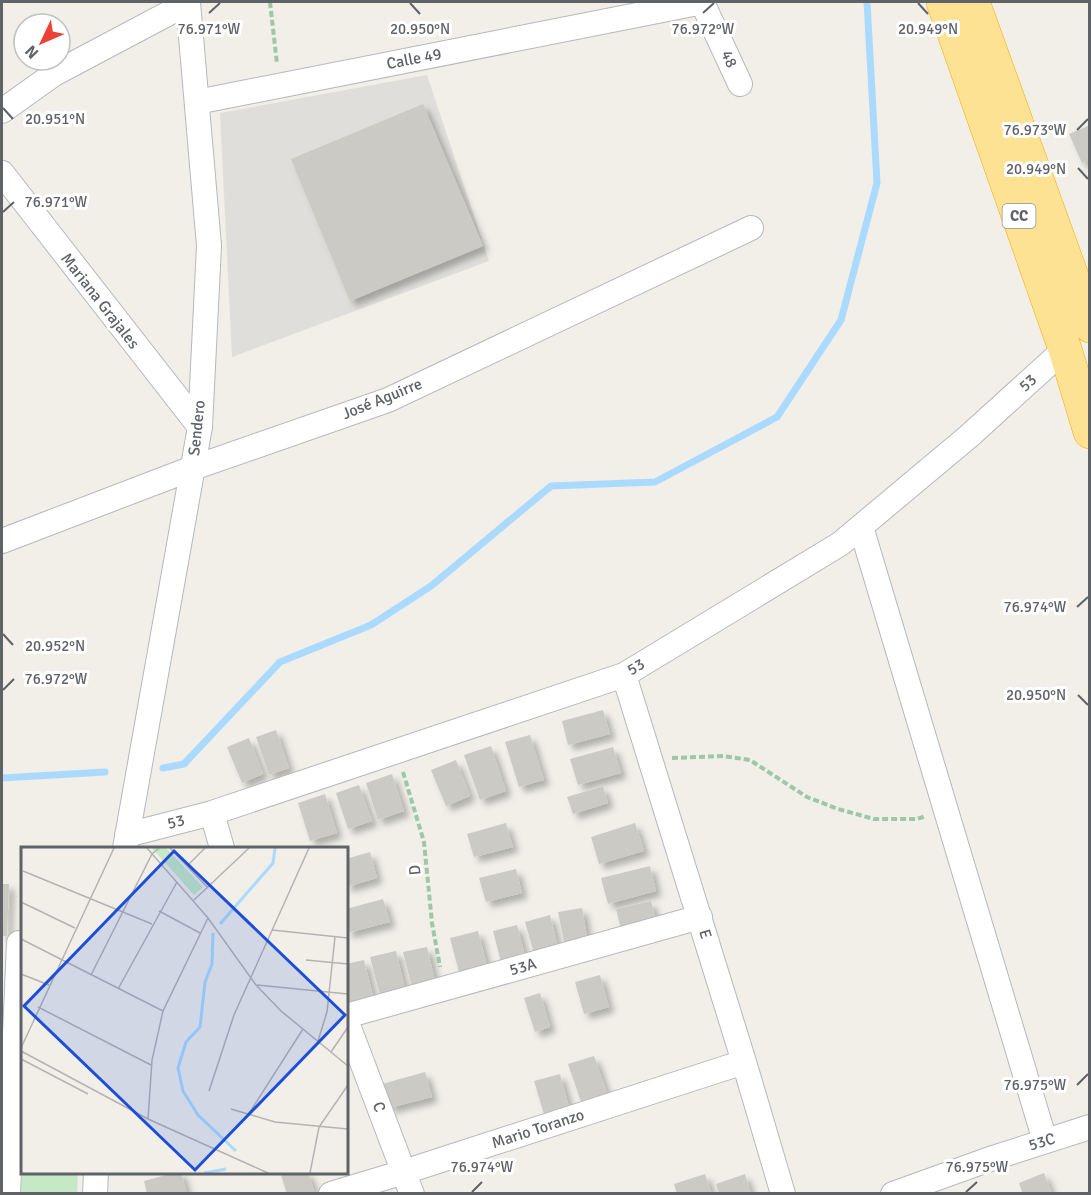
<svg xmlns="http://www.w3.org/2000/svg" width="1091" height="1195" font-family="Signika,sans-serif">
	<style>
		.industrial { fill: #e0deda }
		.green { fill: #c5e8c5 }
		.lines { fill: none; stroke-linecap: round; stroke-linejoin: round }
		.stream { stroke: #aadaff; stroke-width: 7 }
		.building { fill: #cccac5; filter: url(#shadow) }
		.street-casing { stroke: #b5b8bc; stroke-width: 26 }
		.highway-casing { stroke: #f9ab00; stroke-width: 34 }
		.path { stroke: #9cc7a9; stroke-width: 4; stroke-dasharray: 6 3; stroke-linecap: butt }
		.street { stroke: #fff; stroke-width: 24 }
		.highway { stroke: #fde293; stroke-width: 33 }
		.ticks { fill: none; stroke: #5f6368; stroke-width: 2 }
		.labels { text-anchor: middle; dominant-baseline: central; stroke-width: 6; stroke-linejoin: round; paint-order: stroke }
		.shield { fill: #fff; stroke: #8f9295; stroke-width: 1.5 }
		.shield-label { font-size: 15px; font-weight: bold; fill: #5f6368 }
		.street-label { font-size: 16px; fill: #5f6368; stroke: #fff }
		.inset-river { fill: none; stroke: #aadaff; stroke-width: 3 }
		.inset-road { fill: none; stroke: #b3b3b1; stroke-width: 1.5 }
		.view { fill: #1d4ed8; fill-opacity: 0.15; stroke: #1d4ed8; stroke-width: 3 }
		.inset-edge { fill: none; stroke: #5f6368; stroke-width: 3 }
		.ticks-label { font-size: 15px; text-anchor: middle; fill: #5f6368; stroke: #fff; stroke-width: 6; stroke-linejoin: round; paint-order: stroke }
	</style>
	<defs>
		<filter id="shadow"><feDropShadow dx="5.5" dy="5.5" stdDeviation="3" flood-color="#0004"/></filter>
	</defs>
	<rect width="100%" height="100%" fill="#f1efe8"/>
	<path class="industrial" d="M427 75 489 261 232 357 220 113Z"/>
	<path class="green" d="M22 1168V1172L78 1173 77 1193H21Z"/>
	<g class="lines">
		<path class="stream" d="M163 768 184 764 280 662 371 625 431 586 551 486 655 482 777 417 841 320 877 183 867 2
			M2 778 105 772"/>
	</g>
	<path class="building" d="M423 104 483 246 350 301 291 159Z
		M1090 125V160L1082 163 1069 134Z
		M603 710 610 734 568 745 562 721Z
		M276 730 289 768 269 775 256 737Z
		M530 735 544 780 519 787 505 742Z
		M249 738 263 774 242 783 227 747Z
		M491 746 506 791 480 800 464 755Z
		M613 747 621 773 578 785 570 759Z
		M456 760 470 796 446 806 431 770Z
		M392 774 404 811 378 820 366 783Z
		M359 785 372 821 348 829 336 793Z
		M603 786 608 803 573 814 567 797Z
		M325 794 337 833 310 841 298 803Z
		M506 823 513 847 474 857 467 834Z
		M635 823 644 851 599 864 591 837Z
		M370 852 377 878 346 887V859Z
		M650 866 656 891 608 904 601 878Z
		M516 869 522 893 486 902 479 878Z
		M2 884H9L7 936H2Z
		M383 899 390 922 347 933 346 909Z
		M651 901 657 925 622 934 616 909Z
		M582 908 588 942 565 947 558 912Z
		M550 915 559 951 535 957 525 922Z
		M517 925 526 960 502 966 493 931Z
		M478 931 488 969 460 976 450 938Z
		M427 947 435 981 412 987 403 952Z
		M396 951 405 989 380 995 370 957Z
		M364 960 373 996 346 1002V964Z
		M600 975 609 1007 584 1014 575 982Z
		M540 993 550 1027 535 1032 524 998Z
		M594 1056 607 1093 581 1102 568 1064Z
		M425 1072 432 1097 389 1108 382 1084Z
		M560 1074 569 1107 544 1114 534 1081Z
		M177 1172H181L187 1194H147L144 1181Z
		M280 1172H308L315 1194H287Z
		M1044 1173 1052 1194H1023L1019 1183Z
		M705 1174 712 1194H677L674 1184Z
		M745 1174 751 1194H719L716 1184Z"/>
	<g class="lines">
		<defs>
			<path id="street" d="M702 2 740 84
				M197 102 703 2
				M2 111 54 74 188 3
				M2 173 200 427
				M861 527 1045 1141
				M2 541 193 468 388 400 751 228
				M624 675 744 1062 783 1194
				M212 813 222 848
				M127 835 212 813 624 675 840 544 968 437 1065 349
				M125 848 200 427 209 246 188 2
				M346 1016 700 917
				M346 1020 412 1194
				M8 1194 19 943
				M95 1194 96 1172
				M331 1194 404 1172 744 1062
				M893 1194 990 1159 1090 1127"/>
			<path id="highway" d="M943 2 1065 349 1090 432
				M973 2 1090 326"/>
		</defs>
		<use href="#street" class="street-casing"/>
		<use href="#highway" class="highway-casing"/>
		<path class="path" d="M270 2 277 64
			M672 758 723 756 750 760 807 797 838 809 874 819H917L926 816
			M403 772 424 842 432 923 440 967"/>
		<use href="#street" class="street"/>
		<use href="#highway" class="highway"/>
	</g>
	<path class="ticks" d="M410 3 420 14M918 3 928 14M209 13 220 3M703 13 714 3M3 108 13 119M1077 130 1088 119M1078 168 1088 179M3 212 14 202M1077 607 1088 597M3 634 13 645M3 690 14 679M1078 695 1088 705M1077 1085 1088 1074M472 1192 482 1182M966 1192 977 1182"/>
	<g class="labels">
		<rect class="shield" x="1002.5" y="204" width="33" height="24" rx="4.5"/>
		<g class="shield-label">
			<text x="1019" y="216">CC</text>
		</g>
		<g class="street-label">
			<text transform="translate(414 59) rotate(-11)">Calle 49</text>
			<text transform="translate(729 59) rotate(66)">48</text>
			<text transform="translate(100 301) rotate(52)">Mariana Grajales</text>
			<text transform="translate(1028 383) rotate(-42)">53</text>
			<text transform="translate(382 399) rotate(-22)">José Aguirre</text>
			<text transform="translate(197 428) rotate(-84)">Sendero</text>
			<text transform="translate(636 667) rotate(-30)">53</text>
			<text transform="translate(176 822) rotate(-14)">53</text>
			<text transform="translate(415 870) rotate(-95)">D</text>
			<text transform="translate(705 934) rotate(73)">E</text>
			<text transform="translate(523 967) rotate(-16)">53A</text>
			<text transform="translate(379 1107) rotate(69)">C</text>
			<text transform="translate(538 1129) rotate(-18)">Mario Toranzo</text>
			<text transform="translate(1042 1142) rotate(-17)">53C</text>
		</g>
	</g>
	<g transform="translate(21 847)">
		<rect width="327" height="327" fill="#f1efe8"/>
		<path d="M131 1H145L182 40 173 48Z" fill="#c5e8c5"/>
		<path class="inset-river" d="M199 77 252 16 254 1M192 86 191 117 184 135 179 180 165 195 157 221 162 244 177 268 215 304M183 326 205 322"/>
		<path class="inset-road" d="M126 1 187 71 235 138 260 164 327 219M149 1 187 41M166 19 184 1M2 24 131 77M173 53 228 1M0 55 54 81M138 64 179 86M251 83 327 91M0 92 142 164M285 113 327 117M0 127 28 138M70 128 131 7 138 1M236 138 327 147M97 142 156 35M17 160 130 218M297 194 306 165 314 90M0 201 93 1M0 204 127 272 247 326M310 205 327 180M0 212 67 247M188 244 213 168 288 1M210 262 254 275 327 282M227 268 282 182M127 272 131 213 142 164 187 71M289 326 298 280 327 238"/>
		<path class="view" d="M153 4 324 168 174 323 3 159Z"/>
		<rect width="327" height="327" class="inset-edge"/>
	</g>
	<g class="ticks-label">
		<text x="209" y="34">76.971°W</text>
		<text x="703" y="34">76.972°W</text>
		<text x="420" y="34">20.950°N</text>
		<text x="928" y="34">20.949°N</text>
		<text x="55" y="124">20.951°N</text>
		<text x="1035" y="135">76.973°W</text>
		<text x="1036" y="174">20.949°N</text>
		<text x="56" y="207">76.971°W</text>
		<text x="1035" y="612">76.974°W</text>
		<text x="55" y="651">20.952°N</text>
		<text x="56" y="684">76.972°W</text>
		<text x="1036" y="700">20.950°N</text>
		<text x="1035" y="1090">76.975°W</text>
		<text x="482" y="1172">76.974°W</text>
		<text x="977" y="1172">76.975°W</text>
	</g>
	<rect width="1091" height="1195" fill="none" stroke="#5f6368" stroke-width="6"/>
	<g transform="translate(42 42) rotate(226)"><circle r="28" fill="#ffffff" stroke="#bfc1c3" stroke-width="1.5"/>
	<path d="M0-4.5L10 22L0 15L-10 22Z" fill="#ea4335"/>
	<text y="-9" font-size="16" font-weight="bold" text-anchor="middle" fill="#5f6368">N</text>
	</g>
</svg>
